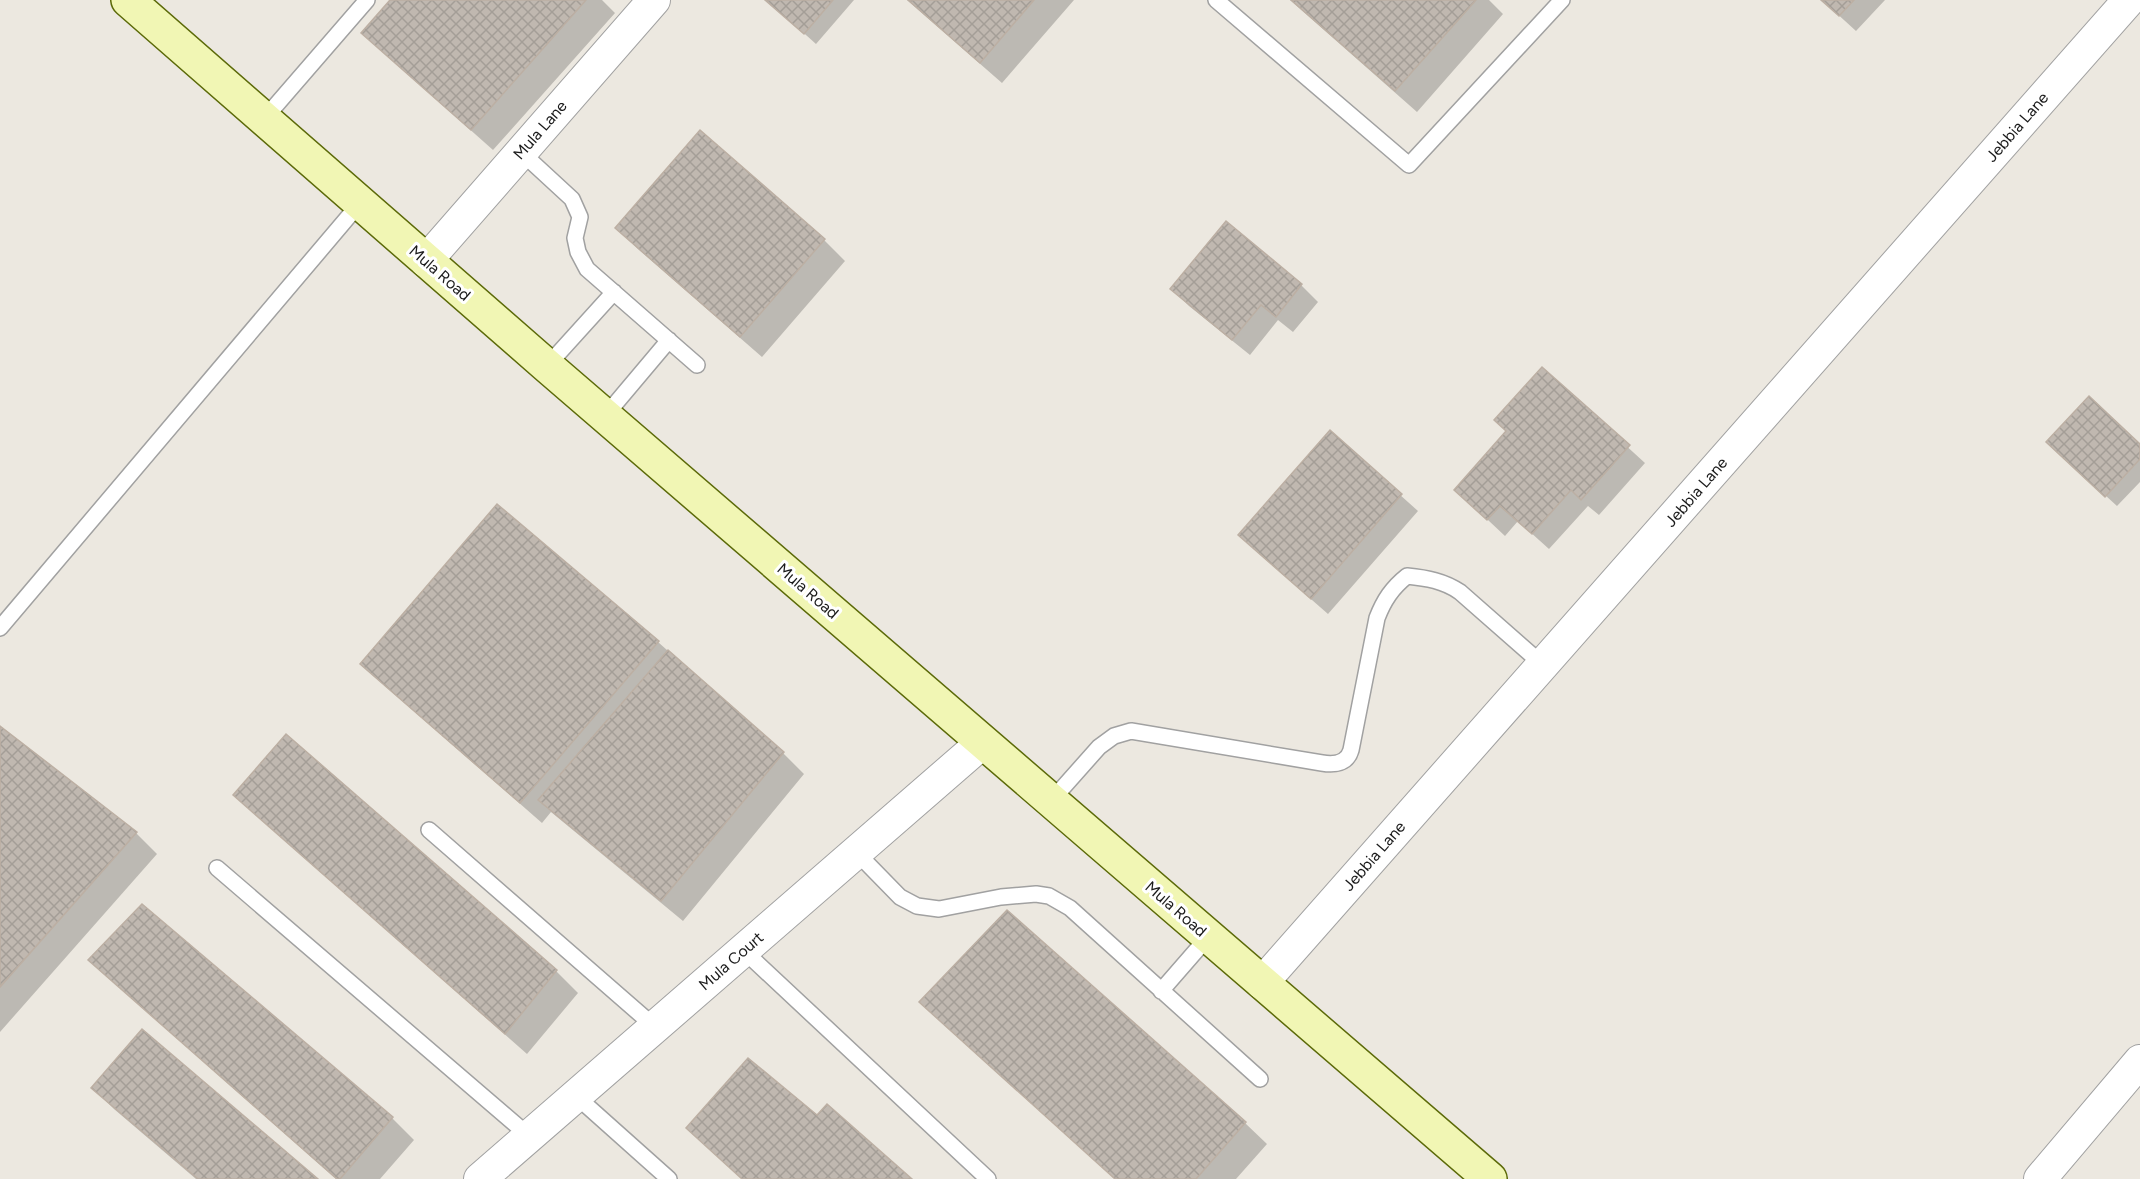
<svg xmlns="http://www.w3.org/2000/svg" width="2140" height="1179" font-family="Figtree,sans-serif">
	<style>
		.shadow { fill: #0003 }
		.building { fill: url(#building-cross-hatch); stroke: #bcafa3; stroke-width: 1.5 }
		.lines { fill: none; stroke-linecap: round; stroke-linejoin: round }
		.lane-casing { stroke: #a1a1a1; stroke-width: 18 }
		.street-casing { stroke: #a1a1a1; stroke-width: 34 }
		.secondary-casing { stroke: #5c6a09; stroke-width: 36 }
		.lane { stroke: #fff; stroke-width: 15 }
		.street { stroke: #fff; stroke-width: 32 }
		.secondary { stroke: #f1f6b4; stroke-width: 33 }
		.labels { text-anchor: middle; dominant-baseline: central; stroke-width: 6; stroke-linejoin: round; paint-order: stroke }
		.street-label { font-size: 16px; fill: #1a1a1a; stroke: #fff }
	</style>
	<defs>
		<pattern id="building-cross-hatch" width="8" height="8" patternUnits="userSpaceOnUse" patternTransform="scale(1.5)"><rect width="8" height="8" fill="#c0b8b0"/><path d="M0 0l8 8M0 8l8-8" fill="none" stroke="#a49e97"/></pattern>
	</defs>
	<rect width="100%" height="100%" fill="#ece8e0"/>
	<path class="shadow" d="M392 0H602L615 13 493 150 385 54Z
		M767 0H854L816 44Z
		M907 0H1074L1002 83Z
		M1290 0H1489L1503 14 1417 112Z
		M1822 0H1885L1856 31Z
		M1226 223 1301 285 1318 302 1293 332 1278 320 1250 355 1189 306 1172 289Z
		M617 228 824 240 845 261 762 357 638 249Z
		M1542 369 1645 463 1599 515 1588 506 1549 549 1518 521 1505 536 1456 490 1508 432Z
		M1330 432 1418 511 1328 614 1256 551Z
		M2140 446V482L2117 506 2059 453Z
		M658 642 783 753 804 774 683 921 551 812 542 823 384 685 362 664Z
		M0 728 136 833 157 854 0 1032Z
		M286 736 556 971 578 993 527 1054 257 816 235 795Z
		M142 906 392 1118 414 1140 380 1179H336L112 981 91 960Z
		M1007 913 1245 1123 1267 1144 1236 1179H1115Z
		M93 1088 316 1179H196L114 1109Z"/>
	<path class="building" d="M390 0H586L471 130 361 33Z
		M765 0H833L804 34Z
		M908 0H1034L980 63Z
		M1291 0H1476L1395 91Z
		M1821 0H1854L1839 16Z
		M700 130 825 239 740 337 615 228Z
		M1226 221 1302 284 1276 317 1261 305 1232 340 1170 289Z
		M1542 367 1630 445 1581 500 1571 490 1532 534 1500 506 1487 520 1454 490 1506 431 1494 420Z
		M2089 396 2140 444V459L2105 497 2046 442Z
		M1330 430 1402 494 1311 599 1238 535Z
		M497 504 659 641 520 803 360 664Z
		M668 650 784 752 661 901 538 800Z
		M0 726 137 832 0 987Z
		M286 734 557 970 505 1034 233 795Z
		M142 904 393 1117 340 1179H337L88 960Z
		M1007 910 1246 1122 1196 1179H1115L919 1002Z
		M142 1029 318 1179H198L91 1088Z
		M748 1058 817 1115 827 1104 912 1179H742L686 1128Z"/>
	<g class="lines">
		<defs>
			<path id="lane" d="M1216 0 1409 165 1562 0
				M264 119 367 0
				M521 152 572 199 580 217 575 238 578 252 587 269 697 365
				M547 366 614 292
				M605 416 669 340
				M0 628 360 203
				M1051 801 1099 747 1114 736 1131 731 1322 763C1334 765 1347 764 1351 750L1377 618C1384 600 1392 588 1407 576 1427 578 1444 581 1460 592L1543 665
				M429 830 655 1027
				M856 852 900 897 917 906 939 909 1001 897 1036 894 1049 896 1070 908 1260 1079
				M217 868 529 1136
				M743 950 988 1179
				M1161 991 1208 937
				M576 1096 669 1179"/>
			<path id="street" d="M426 261 654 0
				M1262 983 2129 0
				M480 1179 983 742
				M2040 1179 2140 1061"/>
			<path id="secondary" d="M128 0 547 366 1490 1179"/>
		</defs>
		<use href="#lane" class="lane-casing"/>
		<use href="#street" class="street-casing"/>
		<use href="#secondary" class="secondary-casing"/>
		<use href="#lane" class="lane"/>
		<use href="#street" class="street"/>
		<use href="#secondary" class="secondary"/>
	</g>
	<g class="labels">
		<g class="street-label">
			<text transform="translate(2017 127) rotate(-49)">Jebbia Lane</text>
			<text transform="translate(540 130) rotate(-49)">Mula Lane</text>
			<text transform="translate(440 273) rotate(41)">Mula Road</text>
			<text transform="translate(1696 492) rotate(-49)">Jebbia Lane</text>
			<text transform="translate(808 591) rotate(41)">Mula Road</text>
			<text transform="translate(1374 856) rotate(-49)">Jebbia Lane</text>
			<text transform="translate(1176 909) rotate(41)">Mula Road</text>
			<text transform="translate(731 961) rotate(-41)">Mula Court</text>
		</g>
	</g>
</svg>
